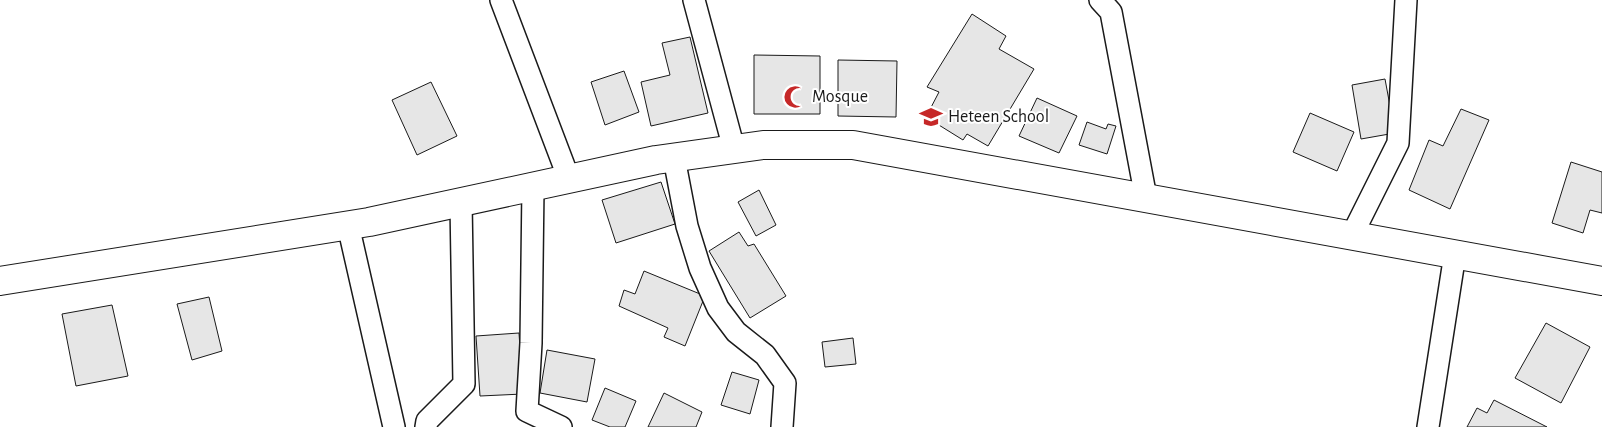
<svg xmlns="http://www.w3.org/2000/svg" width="1602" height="427" font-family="'Alegreya Sans',sans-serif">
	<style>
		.building { fill: #e6e6e6; stroke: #1a1a1a }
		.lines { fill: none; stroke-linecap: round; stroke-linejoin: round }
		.street-casing { stroke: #1a1a1a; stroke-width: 24 }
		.secondary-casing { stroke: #1a1a1a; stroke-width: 30 }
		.street { stroke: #fff; stroke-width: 21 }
		.secondary { stroke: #fff; stroke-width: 28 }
		.labels { text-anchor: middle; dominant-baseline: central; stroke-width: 4; stroke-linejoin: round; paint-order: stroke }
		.poi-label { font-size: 18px; fill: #1a1a1a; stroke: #fff; text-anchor: start }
	</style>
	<rect width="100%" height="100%" fill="#fff"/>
	<path class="building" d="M972 14 1006 36 999 49 1034 69 988 146 967 134 963 140 926 117 939 92 927 87Z
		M690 37 708 113 651 126 641 82 670 75 662 43Z
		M754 55 820 56V114H754Z
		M838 60 897 61 896 117 838 116Z
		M624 71 639 112 605 125 591 82Z
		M1385 79 1395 133 1361 139 1352 85Z
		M431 82 457 136 417 155 392 100Z
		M1037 98 1077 116 1059 153 1019 136Z
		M1461 109 1489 120 1450 209 1409 190 1429 140 1443 146Z
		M1310 113 1354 132 1337 171 1293 152Z
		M1087 122 1106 129 1108 124 1116 126 1107 154 1079 145Z
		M1571 162 1602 172V213L1590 210 1583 233 1552 223Z
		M661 182 675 224 616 243 602 200Z
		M759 190 776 225 756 236 738 202Z
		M739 232 748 246 754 244 786 296 750 318 709 251Z
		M644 271 705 296 685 346 664 337 668 328 619 306 624 290 635 294Z
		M209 297 222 351 192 360 177 304Z
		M112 305 128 376 76 386 62 314Z
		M1546 323 1590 347 1561 403 1515 378Z
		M519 333 523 394 480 396 476 336Z
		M853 338 856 364 825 367 822 342Z
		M547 350 595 359 587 402 540 393Z
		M732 372 759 380 750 414 721 405Z
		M605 388 636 401 625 427H610L592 420Z
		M664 393 702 412 696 427H648Z
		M1494 400 1547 427H1467L1477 408 1487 413Z"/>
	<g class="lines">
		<defs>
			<path id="street" d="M501 0 569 179
				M694 0 734 149
				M1100 0 1111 12 1146 198
				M674 158 687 226 700 268 718 308 736 332 765 355 785 383 782 427
				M533 187 531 343 527 411 561 427
				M348 225 394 427
				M1352 235 1398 143 1406 0
				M426 427 427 421 464 384 461 202
				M1428 427 1455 254"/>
			<path id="secondary" d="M0 281 369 222 656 160 763 145H853L1602 281"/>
		</defs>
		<use href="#street" class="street-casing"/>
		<use href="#secondary" class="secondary-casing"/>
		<use href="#street" class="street"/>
		<use href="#secondary" class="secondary"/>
	</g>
	<defs>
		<symbol id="mosque-bare" viewBox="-9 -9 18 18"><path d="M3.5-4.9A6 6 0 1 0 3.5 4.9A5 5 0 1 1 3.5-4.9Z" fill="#c62828" stroke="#fff" stroke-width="2.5" paint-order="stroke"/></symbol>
		<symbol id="school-bare" viewBox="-9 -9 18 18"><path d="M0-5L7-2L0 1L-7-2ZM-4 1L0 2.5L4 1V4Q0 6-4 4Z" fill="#c62828" stroke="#fff" stroke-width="2.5" paint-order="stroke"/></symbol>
	</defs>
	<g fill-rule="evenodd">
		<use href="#mosque-bare" x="779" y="81" width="32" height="32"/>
		<use href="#school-bare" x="915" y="101" width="32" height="32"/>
	</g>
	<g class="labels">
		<g class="poi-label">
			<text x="812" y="97">Mosque</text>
			<text x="948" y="117">Heteen School</text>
		</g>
	</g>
</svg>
